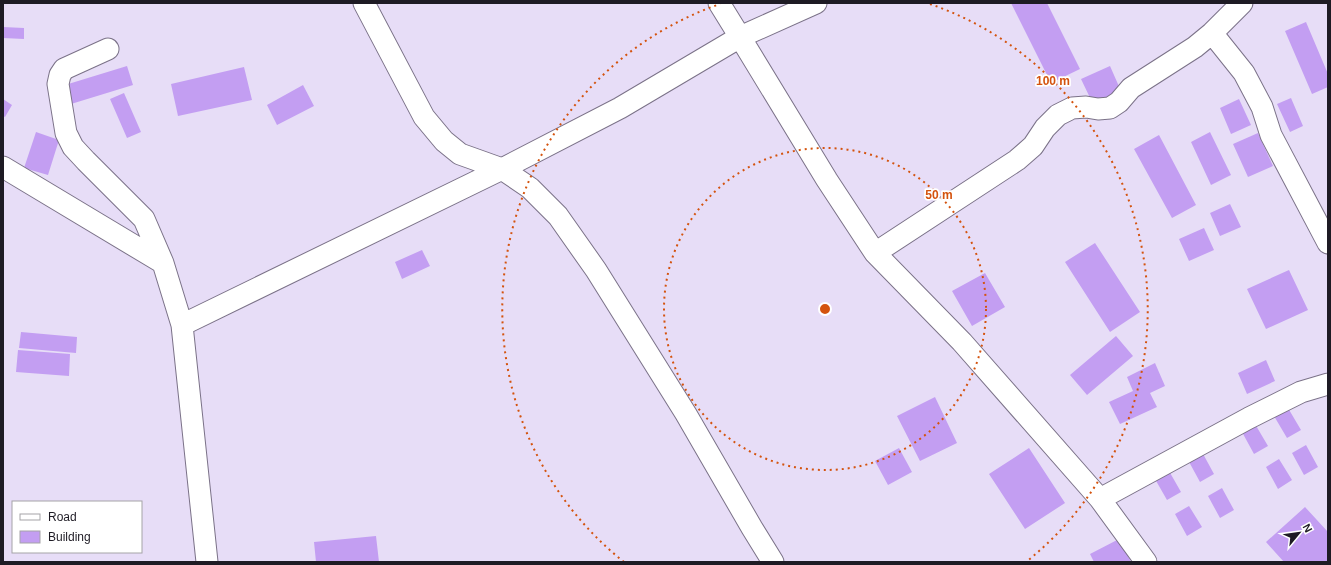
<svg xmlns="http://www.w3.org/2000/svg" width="1331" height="565" font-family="Arial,sans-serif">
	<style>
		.building { fill: #c39ef2 }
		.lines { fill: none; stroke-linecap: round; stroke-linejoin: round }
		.minor-casing { stroke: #7b7288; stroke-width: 23 }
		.minor { stroke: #fff; stroke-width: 21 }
		.ring { fill: none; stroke: #d4530e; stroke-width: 2; stroke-dasharray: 2 4 }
		.centre { fill: #d4530e; stroke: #fff; stroke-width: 2 }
		.ring-label { font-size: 12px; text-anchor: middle; font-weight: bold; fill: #d4530e; stroke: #fff; stroke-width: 3.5; stroke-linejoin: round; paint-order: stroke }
	</style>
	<rect width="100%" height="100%" fill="#e7ddf7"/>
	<path class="building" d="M1011 3H1047L1080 69 1051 83Z
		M1306 22 1328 74V87L1312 94 1285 31Z
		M3 27 24 28V39L3 38Z
		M127 66 133 85 71 104 65 85Z
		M1110 66 1121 91 1093 104 1081 79Z
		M244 67 252 100 178 116 171 84Z
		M303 85 314 106 277 125 267 105Z
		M124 93 141 132 127 138 110 99Z
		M1291 98 1303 126 1290 132 1277 104Z
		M3 99 12 105 5 117 3 116Z
		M1239 99 1251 125 1231 134 1220 108Z
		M36 132 59 140 48 175 24 168Z
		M1210 132 1231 175 1211 185 1191 142Z
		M1258 133 1273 166 1248 177 1233 144Z
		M1159 135 1196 205 1172 218 1134 149Z
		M1230 204 1241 227 1220 236 1210 213Z
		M1204 228 1214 250 1189 261 1179 239Z
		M1095 243 1140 312 1110 332 1065 262Z
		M422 250 430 266 402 279 395 262Z
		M1289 270 1308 310 1266 329 1247 289Z
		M985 273 1005 307 972 326 952 291Z
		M21 332 77 337 76 353 19 348Z
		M1116 336 1133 356 1087 395 1070 375Z
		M18 350 70 354 69 376 16 372Z
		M1266 360 1275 381 1247 394 1238 373Z
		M1155 363 1165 386 1150 393 1157 407 1120 424 1109 402 1133 391 1127 377Z
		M935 397 957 443 920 461 897 416Z
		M1288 408 1301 430 1287 438 1274 416Z
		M1255 424 1268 446 1254 454 1242 432Z
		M1306 445 1318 467 1304 475 1292 453Z
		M899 448 912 472 888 485 875 461Z
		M1029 448 1065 503 1025 529 989 474Z
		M1202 452 1214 474 1200 482 1188 460Z
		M1279 459 1292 480 1278 489 1266 467Z
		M1169 471 1181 492 1167 500 1155 479Z
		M1222 488 1234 510 1220 518 1208 496Z
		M1189 506 1202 527 1187 536 1175 514Z
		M1305 507 1328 532V562H1284L1266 542Z
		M376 536 379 562H316L314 542Z
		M1119 539 1131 562H1094L1090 554Z"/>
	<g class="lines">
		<defs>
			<path id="minor" d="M364 3 424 117 444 141 460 154 502 169
				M719 3 740 37 620 108 502 169 530 188 558 216 596 270 686 414 752 528 773 562
				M816 3 740 37 827 180 875 253 962 342 1100 499
				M1212 33 1244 73 1262 107 1271 135 1328 243
				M108 49 64 69 60 75 58 84 66 133 73 147 86 161 144 219 163 263
				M3 167 163 263 182 325
				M875 253 1017 160 1033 146 1045 128 1058 115 1072 108 1086 107 1098 109 1110 108 1119 102 1131 88 1195 47 1212 33 1242 3
				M207 562 182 325 502 169
				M1146 562 1100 499 1249 418 1301 392 1328 384"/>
		</defs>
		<use href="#minor" class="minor-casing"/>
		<use href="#minor" class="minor"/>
	</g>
	<g class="ring">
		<circle cx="825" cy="309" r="161"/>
		<path d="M624 562A323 323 0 0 1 720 4M930 4A323 323 0 0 1 1026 562"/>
	</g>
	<circle cx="825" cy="309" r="6" class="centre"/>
	<g class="ring-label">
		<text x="1053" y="85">100 m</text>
		<text x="939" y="199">50 m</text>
	</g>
	<rect width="1331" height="565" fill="none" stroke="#1e1b24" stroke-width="8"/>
	<rect x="12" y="501" width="130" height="52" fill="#ffffff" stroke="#a5a4a7"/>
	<rect x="20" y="514" width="20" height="6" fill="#ffffff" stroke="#a5a4a7"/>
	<text x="48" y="521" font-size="12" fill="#1e1b24">Road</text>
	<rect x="20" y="531" width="20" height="12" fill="#c39ef2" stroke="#a5a4a7"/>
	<text x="48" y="541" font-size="12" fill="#1e1b24">Building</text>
	<g transform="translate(1299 533) rotate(61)" stroke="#ffffff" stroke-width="3" paint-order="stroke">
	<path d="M0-3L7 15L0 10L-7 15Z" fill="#1e1b24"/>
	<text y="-6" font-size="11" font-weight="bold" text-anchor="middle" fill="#1e1b24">N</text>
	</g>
</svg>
